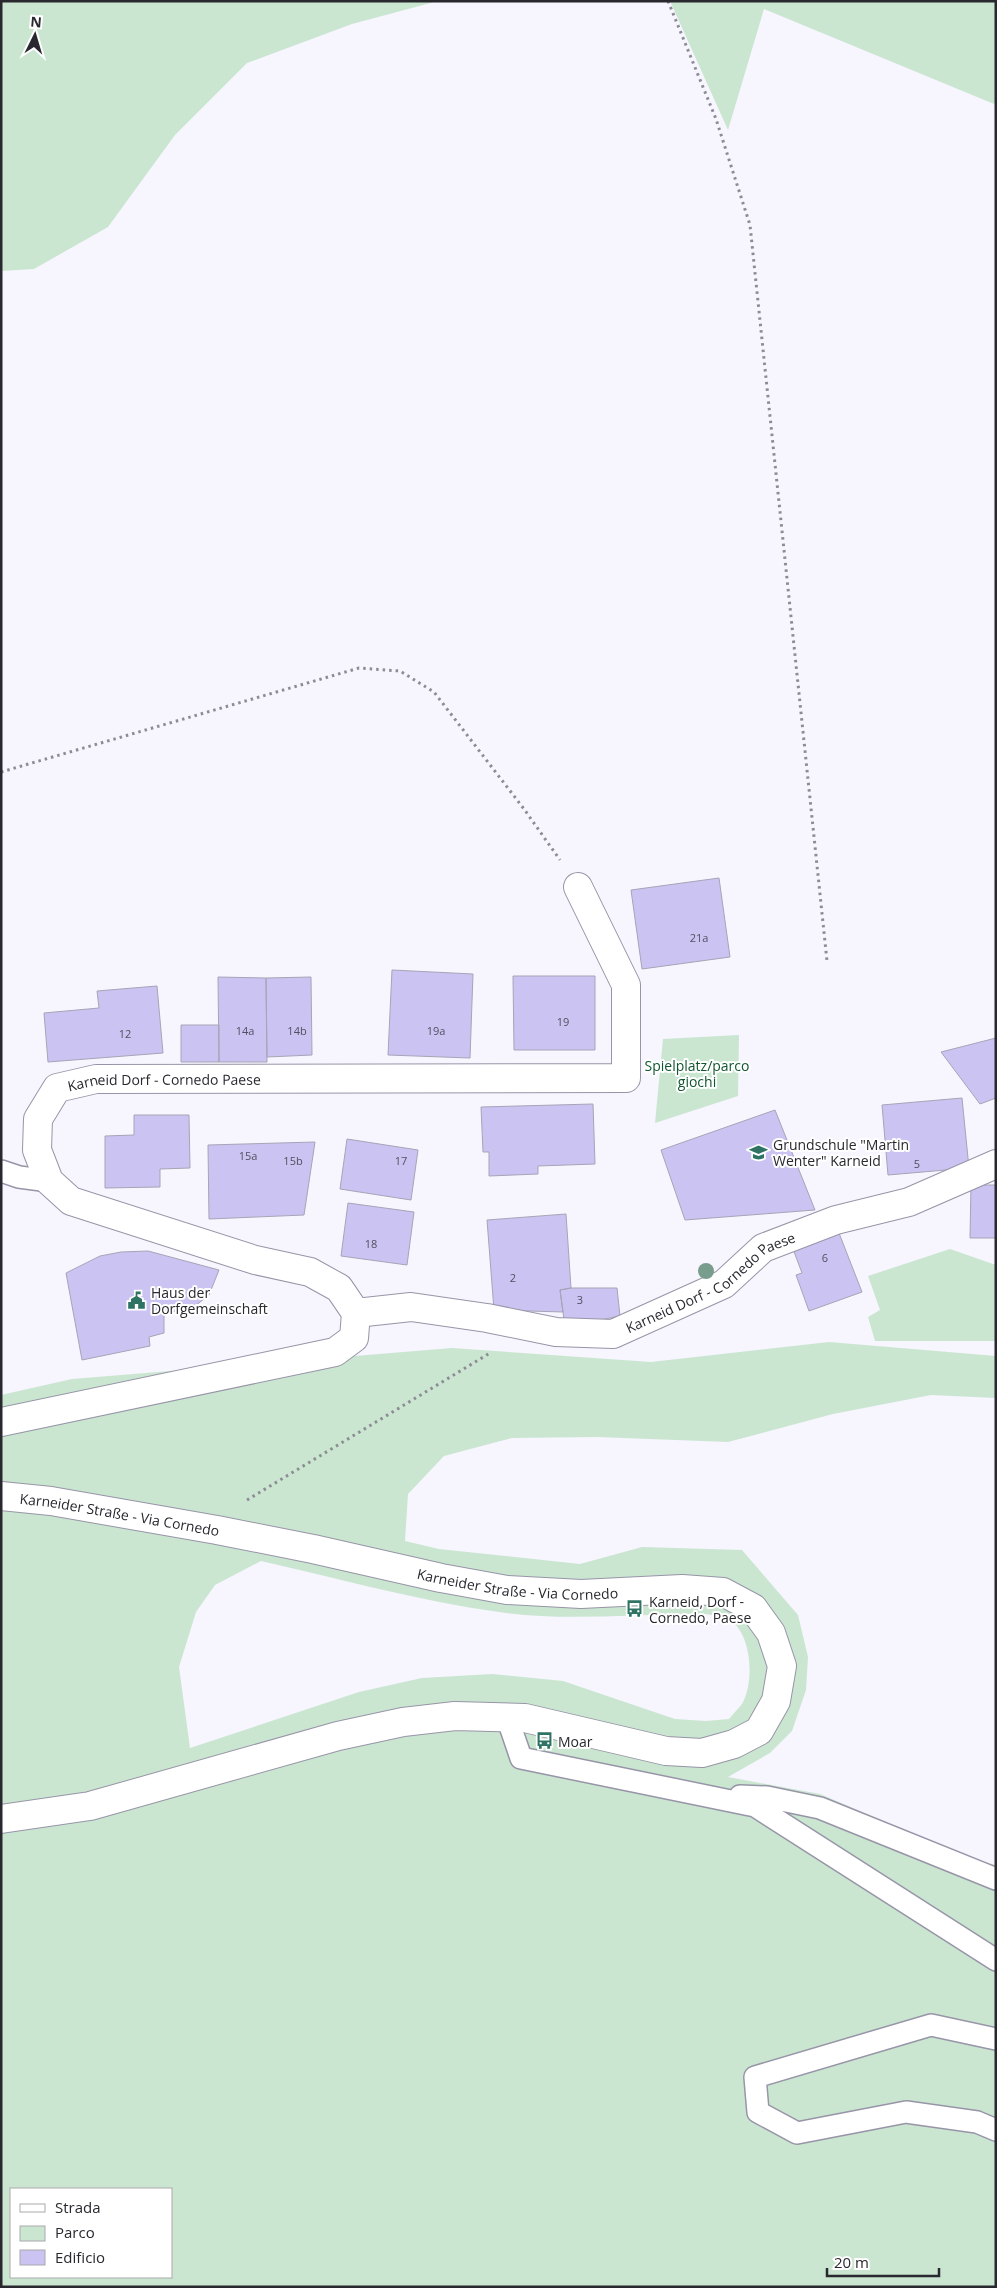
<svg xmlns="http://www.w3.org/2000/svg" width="997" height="2288" font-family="'Open Sans',sans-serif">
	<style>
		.green { fill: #cae6d1; fill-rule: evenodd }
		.building { fill: #cbc3f1; stroke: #a7a4b7 }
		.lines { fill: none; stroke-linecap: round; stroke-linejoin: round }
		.service-casing { stroke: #9795a7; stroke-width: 24 }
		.minor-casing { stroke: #9795a7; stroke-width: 30 }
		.tertiary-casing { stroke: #9795a7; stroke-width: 30 }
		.path { stroke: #8d8c94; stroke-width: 3; stroke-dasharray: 2.5 4; stroke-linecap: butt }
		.service { stroke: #fff; stroke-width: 21 }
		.minor { stroke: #fff; stroke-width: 28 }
		.tertiary { stroke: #fff; stroke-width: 28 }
		.tree { fill: #789d8c }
		.labels { text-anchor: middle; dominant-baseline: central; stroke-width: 4; stroke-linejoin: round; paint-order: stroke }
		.number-label { font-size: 11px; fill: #524f60 }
		.park-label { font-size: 14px; fill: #11552e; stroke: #fff }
		.street-label { font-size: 14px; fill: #29282f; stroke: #fff }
		.poi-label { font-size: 14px; fill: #29282f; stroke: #fff; text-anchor: start }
	</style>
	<rect width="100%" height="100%" fill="#f7f5fe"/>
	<path class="green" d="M1 1H438L352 24 247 63 175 135 108 227 34 269 1 271Z
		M670 1H996V100L994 104 764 9 728 130Z
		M739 1035 738 1096 655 1123 663 1039Z
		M950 1249 996 1265V1341H875L868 1317 880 1310 868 1276Z
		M829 1342 996 1356V1398L931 1395 833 1414 728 1442 597 1437 512 1438 444 1456 408 1494 405 1541 439 1549 580 1564 642 1547 742 1550 798 1615 808 1657 806 1690 792 1731 770 1753 728 1777 820 1794 972 1859 996 1865V2287H1V1395L72 1379 452 1348 651 1362ZM261 1561C341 1579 419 1601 499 1612 567 1622 637 1613 705 1614 711 1615 722 1615 728 1618 752 1633 755 1681 742 1704 738 1709 733 1714 729 1719L706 1721 675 1719 563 1681 492 1674 422 1678 359 1692 190 1748 179 1667 196 1612 215 1585ZM11 2189H171V2277H11Z"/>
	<path class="building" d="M719 878 730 957 642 969 631 890Z
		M392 970 473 974 470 1058 388 1055Z
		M513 976H595V1050H514Z
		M218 977 266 978 267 1062H219Z
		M311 977 312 1055 267 1057 266 978Z
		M157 986 163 1053 48 1062 44 1013 99 1008 97 991Z
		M181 1025H219V1062H181Z
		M996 1038V1098L980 1104 941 1052Z
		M962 1098 969 1168 888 1175 882 1105Z
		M593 1104 595 1164 538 1166V1174L489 1176V1152H483L481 1107Z
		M775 1110 815 1210 685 1220 661 1150Z
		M134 1115H189L190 1168 160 1169V1187L105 1188V1136L134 1135Z
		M347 1139 418 1150 411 1200 340 1189Z
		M315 1142 304 1215 209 1219 208 1145Z
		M971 1185H996V1238H970Z
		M348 1203 414 1212 407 1265 341 1256Z
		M566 1214 571 1288 560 1290 563 1312 494 1310 487 1220Z
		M839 1233 862 1292 809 1311 796 1275 802 1273 793 1249Z
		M148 1251 219 1270 209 1295 195 1306 164 1314V1333L149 1337 150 1346 82 1360 66 1273 100 1256 121 1252Z
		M571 1288H617L620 1316 565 1327 560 1290Z"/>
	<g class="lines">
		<defs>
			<path id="service" d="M1 1171 19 1177 49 1181
				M507 1717 521 1758 755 1806 996 1960
				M740 1796 767 1797 820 1808 996 1879
				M996 2039 931 2025 755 2077 758 2112 797 2133 906 2112 977 2122 996 2130"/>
			<g id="minor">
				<path id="s1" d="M356 1313 411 1307 487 1318 556 1332 613 1334 724 1284 763 1248 836 1220 909 1202 996 1164"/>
				<path id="s2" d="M1 1422 335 1352 354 1338 356 1313 339 1288 310 1272 255 1260 71 1201 49 1181 37 1150 38 1119 57 1088 96 1079 626 1078V985L578 887"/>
			</g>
			<g id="tertiary">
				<path id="s3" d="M1 1496 51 1501 217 1530 313 1549 441 1578 507 1590 581 1594 682 1589 723 1592 753 1608 771 1633 782 1666 776 1701 759 1731 734 1744 702 1753 666 1751 525 1718 455 1716 403 1722 338 1736 90 1806 1 1819"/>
			</g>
		</defs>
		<use href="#service" class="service-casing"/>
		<use href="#minor" class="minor-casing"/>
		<use href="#tertiary" class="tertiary-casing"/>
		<path class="path" d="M668 1 716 119 750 225 827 961
			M1 772 359 668 400 671 434 692 524 809 560 860
			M247 1500 490 1353"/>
		<use href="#service" class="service"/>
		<use href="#minor" class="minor"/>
		<use href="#tertiary" class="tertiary"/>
	</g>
	<circle class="tree" cx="706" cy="1271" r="8"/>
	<defs>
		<symbol id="school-bare" viewBox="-9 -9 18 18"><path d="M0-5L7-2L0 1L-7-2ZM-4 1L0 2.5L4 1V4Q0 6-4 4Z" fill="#2f7365" stroke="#fff" stroke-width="2.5" paint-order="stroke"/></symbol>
		<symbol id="civic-bare" viewBox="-9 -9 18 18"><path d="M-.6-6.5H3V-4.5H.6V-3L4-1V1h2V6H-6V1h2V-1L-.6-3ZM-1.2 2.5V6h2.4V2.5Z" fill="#2f7365" stroke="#fff" stroke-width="2.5" paint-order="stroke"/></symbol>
		<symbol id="bus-bare" viewBox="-9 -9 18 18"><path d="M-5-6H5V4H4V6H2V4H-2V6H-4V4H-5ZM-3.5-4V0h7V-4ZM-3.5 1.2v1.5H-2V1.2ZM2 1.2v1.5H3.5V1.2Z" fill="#2f7365" stroke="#fff" stroke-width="2.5" paint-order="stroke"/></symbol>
	</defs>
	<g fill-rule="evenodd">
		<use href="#school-bare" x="746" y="1140" width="25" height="25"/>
		<use href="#civic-bare" x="124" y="1288" width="25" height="25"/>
		<use href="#bus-bare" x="622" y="1596" width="25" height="25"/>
		<use href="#bus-bare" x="532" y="1728" width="25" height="25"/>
	</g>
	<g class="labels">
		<g class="number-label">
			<text x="699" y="937">21a</text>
			<text x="563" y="1021">19</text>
			<text x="245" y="1030">14a</text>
			<text x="297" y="1030">14b</text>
			<text x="436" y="1030">19a</text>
			<text x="125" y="1033">12</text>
			<text x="248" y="1155">15a</text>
			<text x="293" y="1160">15b</text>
			<text x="401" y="1160">17</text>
			<text x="917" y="1163">5</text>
			<text x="371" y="1243">18</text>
			<text x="825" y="1257">6</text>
			<text x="513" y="1277">2</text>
			<text x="580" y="1299">3</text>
		</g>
		<g class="park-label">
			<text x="697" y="1065">Spielplatz/parco<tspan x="697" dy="16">giochi</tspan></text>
		</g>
		<g class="street-label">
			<text stroke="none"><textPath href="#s2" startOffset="941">Karneid Dorf - Cornedo Paese</textPath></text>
			<text stroke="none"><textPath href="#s1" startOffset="371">Karneid Dorf - Cornedo Paese</textPath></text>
			<text stroke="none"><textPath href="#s3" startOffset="120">Karneider Straße - Via Cornedo</textPath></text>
			<text stroke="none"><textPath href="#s3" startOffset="525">Karneider Straße - Via Cornedo</textPath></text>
		</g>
		<g class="poi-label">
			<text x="773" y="1144">Grundschule "Martin<tspan x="773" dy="16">Wenter" Karneid</tspan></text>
			<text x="151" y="1292">Haus der<tspan x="151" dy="16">Dorfgemeinschaft</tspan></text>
			<text x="649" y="1601">Karneid, Dorf -<tspan x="649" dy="16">Cornedo, Paese</tspan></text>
			<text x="558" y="1741">Moar</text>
		</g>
	</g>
	<rect width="997" height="2288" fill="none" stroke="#29282f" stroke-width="5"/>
	<rect x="10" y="2188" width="162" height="90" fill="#ffffff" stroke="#a9a9ac"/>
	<rect x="20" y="2204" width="25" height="8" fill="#ffffff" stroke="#a9a9ac"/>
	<text x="55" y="2213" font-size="15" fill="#29282f">Strada</text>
	<rect x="20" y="2226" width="25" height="15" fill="#cae6d1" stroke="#a9a9ac"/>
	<text x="55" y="2238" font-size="15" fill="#29282f">Parco</text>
	<rect x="20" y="2250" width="25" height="15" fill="#cbc3f1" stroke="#a9a9ac"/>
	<text x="55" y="2263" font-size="15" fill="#29282f">Edificio</text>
	<g transform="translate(35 35) rotate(5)" stroke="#ffffff" stroke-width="4" paint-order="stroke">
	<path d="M0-4L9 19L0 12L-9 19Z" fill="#29282f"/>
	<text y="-8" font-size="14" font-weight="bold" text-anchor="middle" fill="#29282f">N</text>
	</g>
	<path d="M827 2268v8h112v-8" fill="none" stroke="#29282f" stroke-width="2.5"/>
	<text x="834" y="2268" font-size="15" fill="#29282f" stroke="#ffffff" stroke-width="4" paint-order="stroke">20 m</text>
</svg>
